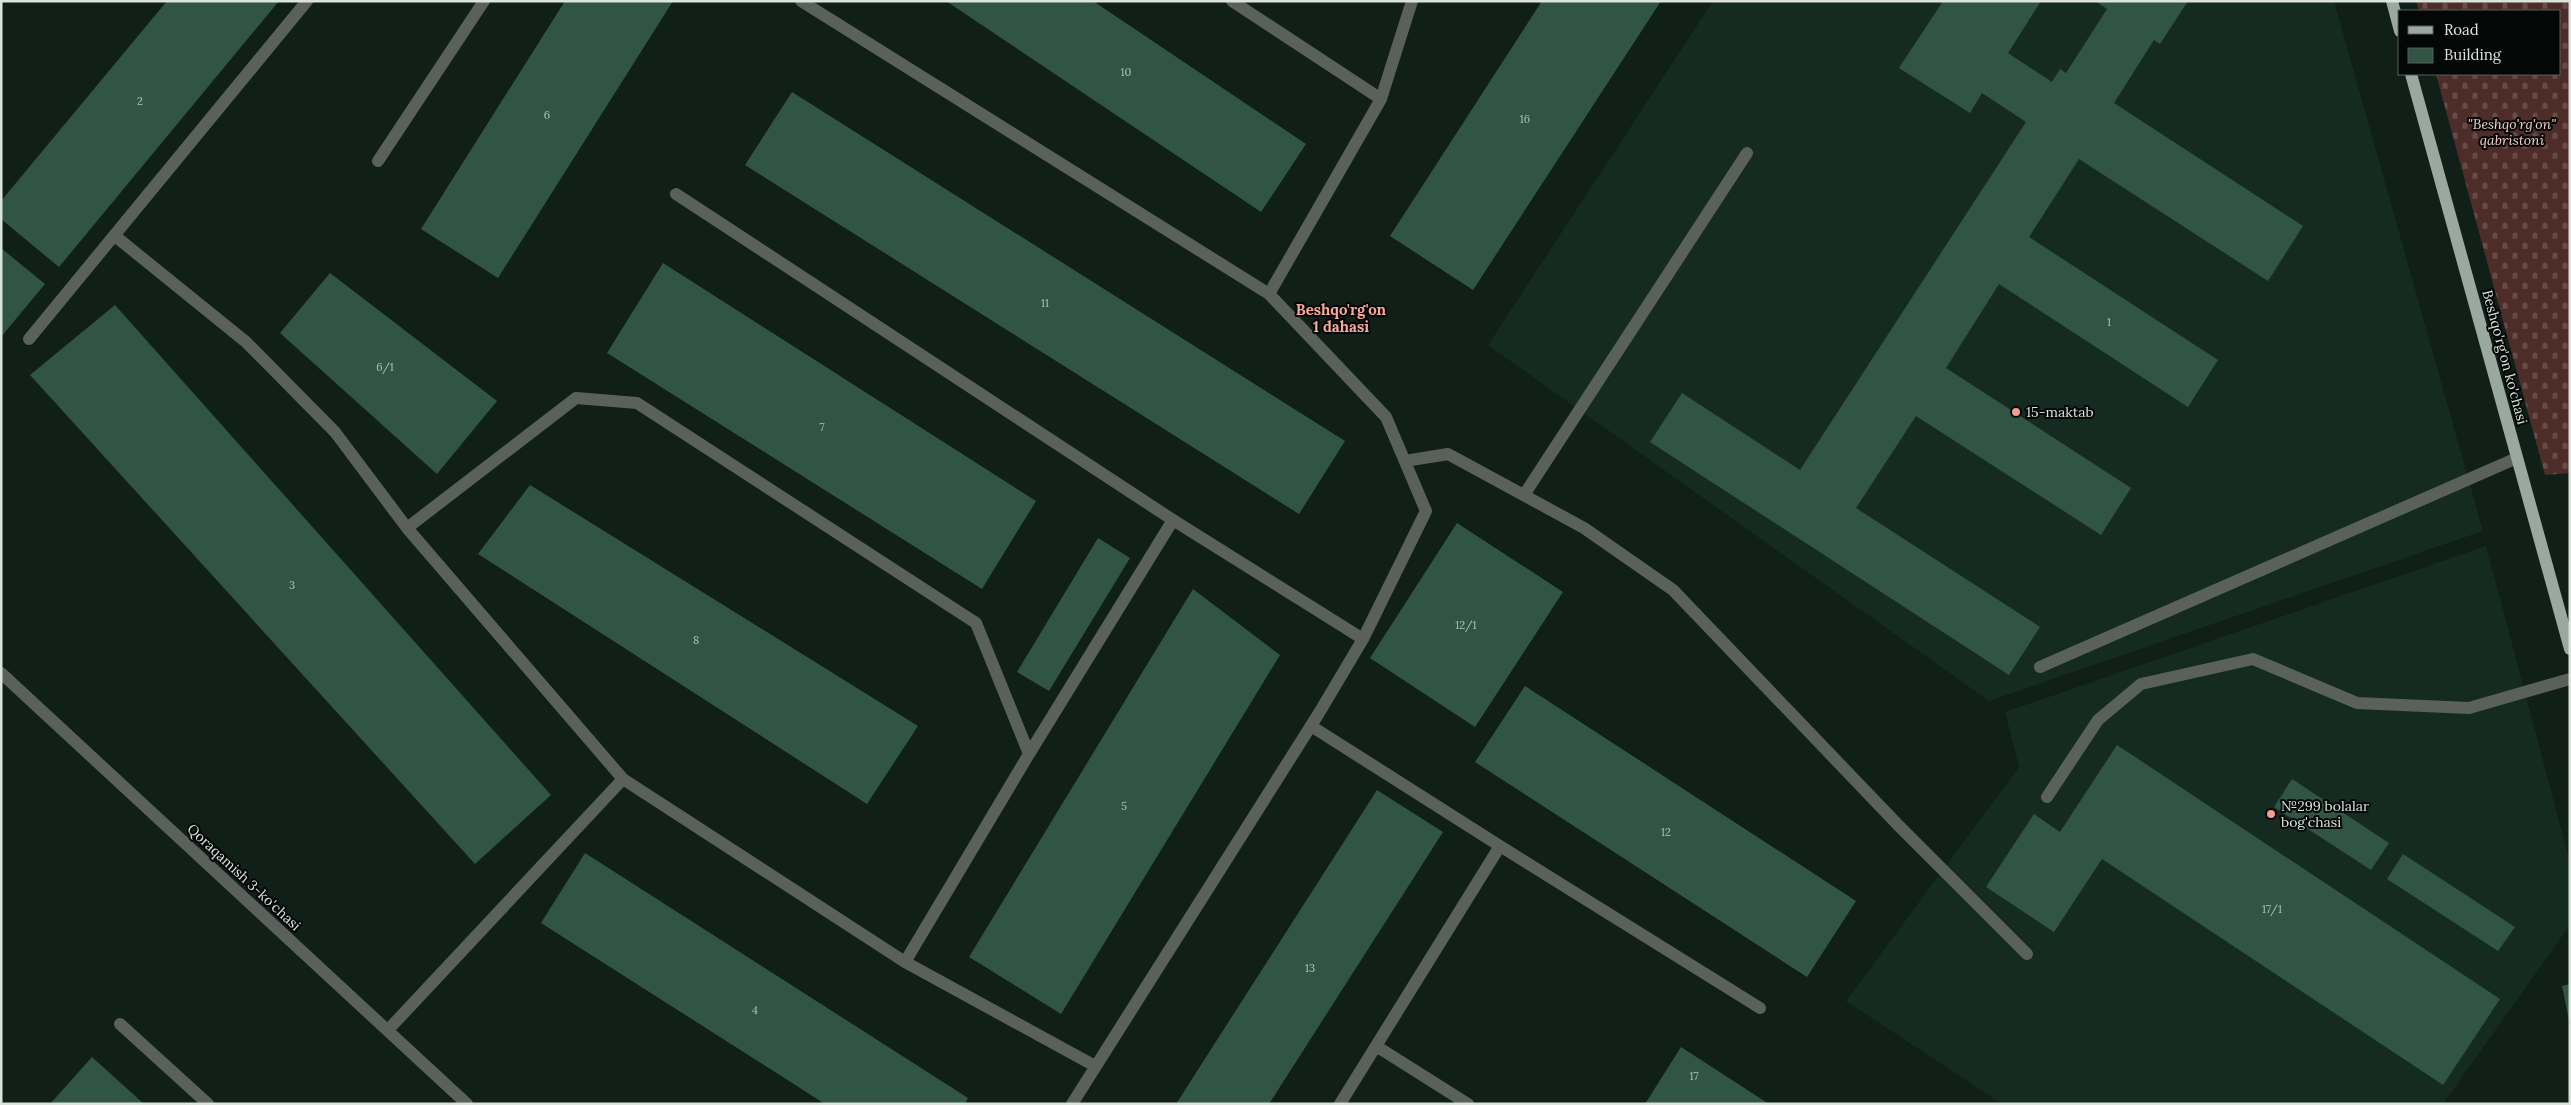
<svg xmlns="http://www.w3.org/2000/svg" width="2571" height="1105" font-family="Lora,serif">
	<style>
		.built { fill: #152b21 }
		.cemetery { fill: url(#cemetery-stones) }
		.building { fill: #315544 }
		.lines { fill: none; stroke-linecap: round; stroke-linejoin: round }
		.minor { stroke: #5a615d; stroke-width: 12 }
		.major { stroke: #99a9a0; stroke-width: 12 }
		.poi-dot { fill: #f59c91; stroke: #030705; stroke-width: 2 }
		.labels { text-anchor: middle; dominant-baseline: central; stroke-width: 4; stroke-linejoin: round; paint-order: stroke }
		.number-label { font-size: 11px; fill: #b0c0b8 }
		.park-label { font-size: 14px; font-style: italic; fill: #f6ccc6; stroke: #030705 }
		.street-label { font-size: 14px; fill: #dae3de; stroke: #030705 }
		.poi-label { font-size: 14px; fill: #dae3de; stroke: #030705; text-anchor: start }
		.neighbourhood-label { font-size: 15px; font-weight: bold; fill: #faa79c; stroke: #030705 }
	</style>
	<defs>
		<pattern id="cemetery-stones" width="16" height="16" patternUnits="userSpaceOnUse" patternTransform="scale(1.25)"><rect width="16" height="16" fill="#4e2d29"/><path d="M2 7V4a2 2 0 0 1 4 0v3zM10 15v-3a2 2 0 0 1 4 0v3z" fill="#674b48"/></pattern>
	</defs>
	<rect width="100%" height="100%" fill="#101f18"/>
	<path class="built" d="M1713 1H2334L2483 531 1989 701 1488 345Z
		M2486 546 2570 862V925L2443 1104H2002L1846 1001 2019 767 2005 712Z"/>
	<path class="cemetery" d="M2416 1H2570V473L2545 475 2436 74H2560V11H2419Z"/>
	<path class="building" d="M167 1H279L59 267 1 219V201Z
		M565 1H673L498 278 421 229Z
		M946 1H1093L1306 144 1261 212Z
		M1542 1H1661L1473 290 1390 236Z
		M1943 1H2041L2008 53 2052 82 2060 69 2066 73 2107 9 2095 1H2188L2160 44 2154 40 2114 103 2303 226 2268 281 2079 159 2029 237 2218 360 2188 407 1999 284 1946 368 2131 488 2101 535 1916 416 1856 508 2040 627 2009 675 1650 442 1682 393 1800 470 2026 122 1982 93 1970 113 1899 68Z
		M792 92 1345 441 1299 514 745 165Z
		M1 248 45 284 1 337Z
		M663 263 1036 501 982 589 607 353Z
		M330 273 497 401 437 474 280 333Z
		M115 305 551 795 475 864 30 375Z
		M530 485 918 726 867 804 478 554Z
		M1457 523 1563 592 1475 727 1370 658Z
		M1098 538 1130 558 1049 691 1017 672Z
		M1193 589 1280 655 1061 1014 969 957Z
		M1525 686 1856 901 1807 977 1475 762Z
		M2117 745 2500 999 2443 1085 2102 859 2054 932 1986 887 2034 814 2060 832Z
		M2292 779 2389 843 2371 870 2274 807Z
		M1377 790 1443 832 1269 1104H1176Z
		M585 853 968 1098 965 1104H825L541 923Z
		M2403 854 2515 927 2498 951 2387 879Z
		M2570 984V1020H2569L2562 986Z
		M1681 1047 1769 1104H1645Z
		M92 1057 144 1104H50Z"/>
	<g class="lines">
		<path class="minor" d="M801 1 1269 294 1386 417 1426 511 1363 639 1319 713 1072 1104
			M1232 1 1381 99
			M378 161 484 1
			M676 194 1173 520 1363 639
			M115 236 246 342 335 432 407 528
			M1269 294 1381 99 1412 1
			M29 339 307 1
			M1405 461 1448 454 1584 528 1673 590 1900 827 2027 954
			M1524 495 1747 153
			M2040 667 2517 458
			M1 673 467 1104
			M1311 726 1500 846 1340 1104
			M1029 754 1173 520
			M2047 797 2098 720 2141 684 2253 659 2357 703 2469 708 2570 679
			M1500 846 1760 1008
			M905 962 1095 1066
			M120 1024 208 1104
			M388 1030 623 779 407 528 576 398 637 403 976 623 1029 754 905 962 623 779
			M1376 1046 1468 1104"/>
		<path class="major" d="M2392 1 2400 31
			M2411 74 2570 649"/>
	</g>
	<g class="poi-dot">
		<circle cx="2016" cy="412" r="5"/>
		<circle cx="2271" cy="814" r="5"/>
	</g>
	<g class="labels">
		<g class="number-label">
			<text x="1126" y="72">10</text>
			<text x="140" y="101">2</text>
			<text x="547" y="115">6</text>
			<text x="1525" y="119">16</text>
			<text x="1045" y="303">11</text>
			<text x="2109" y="322">1</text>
			<text x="385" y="367">6/1</text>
			<text x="822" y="427">7</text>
			<text x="292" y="585">3</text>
			<text x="1466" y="625">12/1</text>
			<text x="696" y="640">8</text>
			<text x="1124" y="806">5</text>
			<text x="1666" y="832">12</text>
			<text x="2272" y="909">17/1</text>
			<text x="1310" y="968">13</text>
			<text x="755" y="1010">4</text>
			<text x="1694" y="1076">17</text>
		</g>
		<g class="park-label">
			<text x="2512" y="124">"Beshqo'rg'on"<tspan x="2512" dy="16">qabristoni</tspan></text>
		</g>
		<g class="street-label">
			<text transform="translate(2505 357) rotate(75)">Beshqo'rg'on ko'chasi</text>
			<text transform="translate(244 877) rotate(43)">Qoraqamish 3-ko'chasi</text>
		</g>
		<g class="poi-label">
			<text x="2026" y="412">15-maktab</text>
			<text x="2281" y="806">№299 bolalar<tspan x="2281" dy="16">bog'chasi</tspan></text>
		</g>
		<g class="neighbourhood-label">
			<text x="1341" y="309">Beshqo'rg'on<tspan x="1341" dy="17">1 dahasi</tspan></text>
		</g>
	</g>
	<rect width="2571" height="1105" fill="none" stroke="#dae3de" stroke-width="5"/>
	<rect x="2398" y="10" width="162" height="65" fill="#030705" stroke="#595f5c"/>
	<rect x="2408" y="26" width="25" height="8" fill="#99a9a0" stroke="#595f5c"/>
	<text x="2444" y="35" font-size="15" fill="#dae3de">Road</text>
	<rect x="2408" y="48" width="25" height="15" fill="#315544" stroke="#595f5c"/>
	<text x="2444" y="60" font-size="15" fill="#dae3de">Building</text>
</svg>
